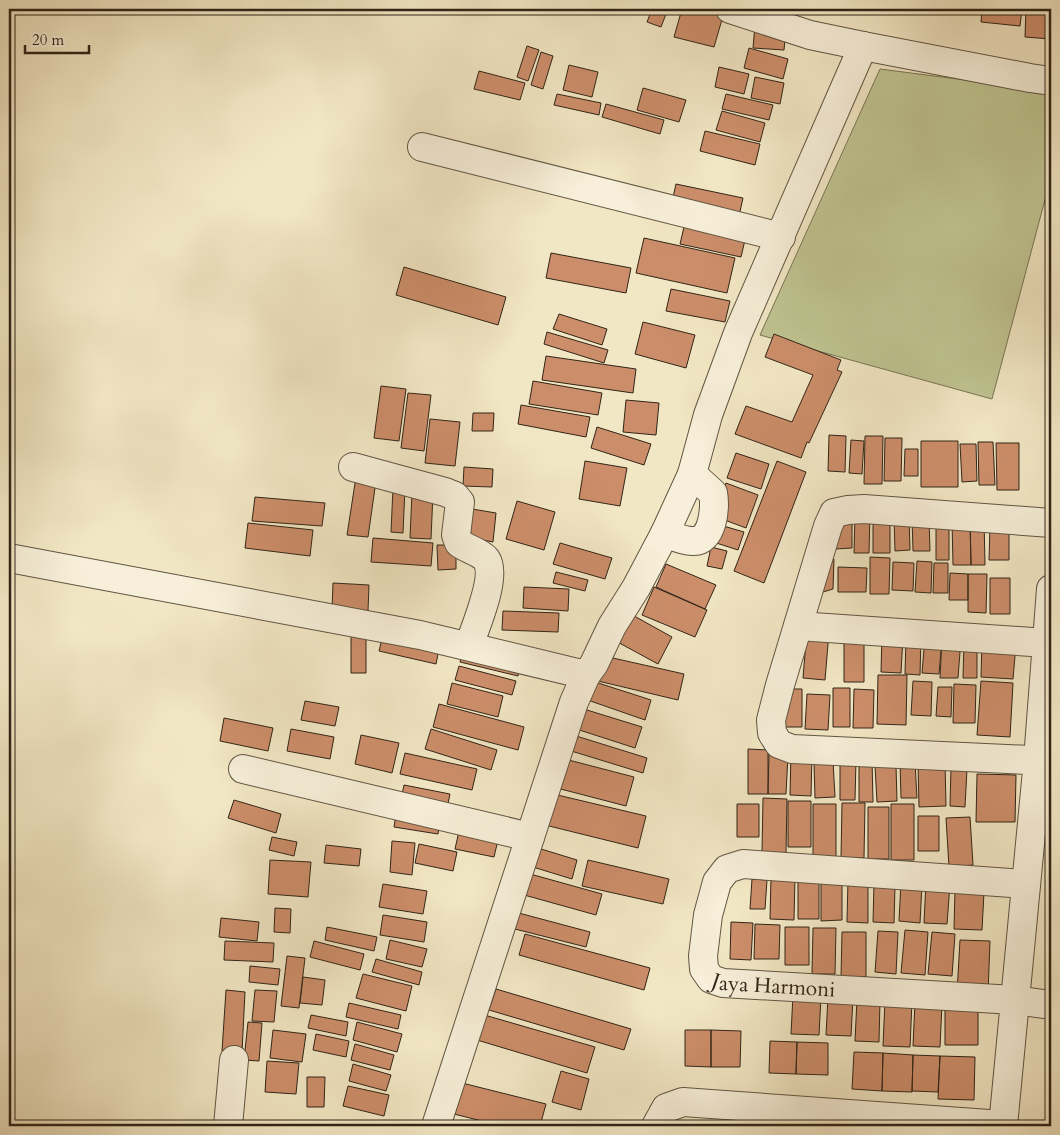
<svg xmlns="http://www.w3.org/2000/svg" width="1060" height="1135" font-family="Cardo,serif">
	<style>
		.pitch { fill: #bfc491; stroke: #787454 }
		.building { fill: #cc8e6a; stroke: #312417 }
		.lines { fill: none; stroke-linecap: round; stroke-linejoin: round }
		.minor-casing { stroke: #615542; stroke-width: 30 }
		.minor { stroke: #f7efd9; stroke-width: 28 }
		.labels { text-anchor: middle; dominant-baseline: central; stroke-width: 5; stroke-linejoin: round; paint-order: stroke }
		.street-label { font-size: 21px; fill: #312417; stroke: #f7efd9 }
	</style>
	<rect width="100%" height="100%" fill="#f2e7c4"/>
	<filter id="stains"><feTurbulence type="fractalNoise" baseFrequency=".004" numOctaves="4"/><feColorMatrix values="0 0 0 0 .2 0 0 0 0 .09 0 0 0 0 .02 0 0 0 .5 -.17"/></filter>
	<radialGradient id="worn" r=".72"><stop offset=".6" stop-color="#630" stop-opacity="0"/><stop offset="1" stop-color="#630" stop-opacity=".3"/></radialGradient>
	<path class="pitch" d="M880 69 1051 91V177L992 399 760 335Z"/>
	<path class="building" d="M652 9H668L661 27 647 22Z
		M682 9H695L723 16 714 47 674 37Z
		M982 9H1022L1020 26 981 22Z
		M1026 9H1051V39L1025 37Z
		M755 25 786 27 784 50 753 48Z
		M527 46 539 50 528 81 517 77Z
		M749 48 788 59 783 79 744 68Z
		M541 52 553 56 543 89 531 85Z
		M569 65 598 72 592 97 563 90Z
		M719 67 749 74 744 94 715 87Z
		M479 71 525 83 520 100 474 89Z
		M755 77 784 83 780 104 751 98Z
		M643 88 686 100 679 122 637 110Z
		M557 94 601 103 599 115 554 105Z
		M726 94 773 105 769 120 722 109Z
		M606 104 664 120 660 134 602 117Z
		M722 111 765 123 760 142 716 130Z
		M705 131 760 144 755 165 700 151Z
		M676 184 743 198 739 216 672 202Z
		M684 227 745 240 741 257 680 244Z
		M644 238 735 258 727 293 636 273Z
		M551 253 631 268 626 293 546 278Z
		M404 267 506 297 498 325 396 295Z
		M671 289 730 301 725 322 666 311Z
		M559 314 607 329 602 345 553 329Z
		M643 322 695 335 686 368 635 354Z
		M547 332 608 350 604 363 544 344Z
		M774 334 841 360 837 370 842 372 809 443 807 442 801 458 735 434 746 406 792 422 813 375 765 357Z
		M546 356 636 369 633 393 542 380Z
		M533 381 602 393 598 415 529 404Z
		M381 386 406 389 399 441 374 438Z
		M408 393 431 395 424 451 401 448Z
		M626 400 659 403 656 435 623 432Z
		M521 405 590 417 586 437 518 424Z
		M473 413H494L493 431H472Z
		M430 419 460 422 455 466 425 463Z
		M597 427 651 444 644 465 591 448Z
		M829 435 846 436 845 472 828 471Z
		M865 436H883L882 484H864Z
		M885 438H902L901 481H884Z
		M851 440 864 441 862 474 849 473Z
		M921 441H958V487H921Z
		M978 442H993L995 485H979Z
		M996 443H1019V490H997Z
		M960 444H976L977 481 962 482Z
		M905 449H918V476H904Z
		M736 453 769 464 761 489 727 478Z
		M585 461 627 468 620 506 579 499Z
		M777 461 806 472 764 583 734 571Z
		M464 467 493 469 492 487 463 486Z
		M356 477 376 481 368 537 347 535Z
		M726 483 758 495 746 528 714 516Z
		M393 488H405L403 533 391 532Z
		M412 492 433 493 431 539 410 538Z
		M255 497 325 503 322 526 252 521Z
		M517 501 555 512 544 550 506 539Z
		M466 508 496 513 493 542 462 536Z
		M835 514H852V548L835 549Z
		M873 514H890V553H873Z
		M855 515H870L869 553H854Z
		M909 517 910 550 895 551 894 518Z
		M912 518H929L930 551H913Z
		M970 519 971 565H953L952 520Z
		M970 519H984L985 565H971Z
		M949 520V560H936V521Z
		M248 523 313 530 310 556 245 548Z
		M713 523 744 532 738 550 707 540Z
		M990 525H1009V560H989Z
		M373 538 433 543 431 566 371 562Z
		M560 543 612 558 605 579 553 564Z
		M437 545H456V569L438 570Z
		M711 547 727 551 722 569 707 566Z
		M828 556 834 559 833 589 820 593Z
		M870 557 890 558 889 594H870Z
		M917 561 932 562 931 593 915 592Z
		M893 562 914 563 913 591 892 590Z
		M934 563H948V593H933Z
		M666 564 716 585 705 609 656 587Z
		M838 567 867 568 866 592H838Z
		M556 572 588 580 585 591 553 583Z
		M950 573 968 574V600H949Z
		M968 574H987L986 613 968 612Z
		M990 578H1010V614H990Z
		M333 583 369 585 368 611 332 609Z
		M524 587 569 589 568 611 523 608Z
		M654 587 707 610 695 637 642 615Z
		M503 611 559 613 558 632 502 630Z
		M627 612 672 637 658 664 612 639Z
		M351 629H366V673H351Z
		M807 630 829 632 825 680 803 678Z
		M384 631 440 644 436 664 379 651Z
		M844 635H864V682H844Z
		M882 635 903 637 901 673 881 672Z
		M906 637 921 638 920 675 905 674Z
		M925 637 942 638 939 674 922 673Z
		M942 638 961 639 958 678H940Z
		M964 642H977V678H963Z
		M982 642 1016 644 1013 679 981 677Z
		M463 650 520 665 518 676 460 662Z
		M604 656 684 674 678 700 598 681Z
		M459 666 516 681 512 695 455 680Z
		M878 675H907L906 725 877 724Z
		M589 680 651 700 645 720 579 697Z
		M913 681 932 682 931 716 911 715Z
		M981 681 1013 683 1010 737 977 735Z
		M452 683 503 696 498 717 447 704Z
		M954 684 976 685 975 723H953Z
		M938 687H952L951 717 936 716Z
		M833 688H850V727H833Z
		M781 689H802V727H781Z
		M854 689 874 690 873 728H853Z
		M807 694 830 695 828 730 805 729Z
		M305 701 339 707 335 726 301 720Z
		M439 704 524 727 518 750 433 727Z
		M574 706 642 727 635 748 567 726Z
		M224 718 273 728 268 751 220 741Z
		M291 729 334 737 330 759 287 751Z
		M431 729 497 750 491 770 425 749Z
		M361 735 399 743 392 773 355 764Z
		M573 735 647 758 643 773 568 750Z
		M748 749 768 750V794H748Z
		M405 753 477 769 472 790 400 774Z
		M791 753 812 754 811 796 790 795Z
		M769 754 788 755 786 794H768Z
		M561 758 634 777 626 806 553 787Z
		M859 759H872L873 802H859Z
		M840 760H856L855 800H840Z
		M833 761 835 797 815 798 814 762Z
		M900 762H915L917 798H901Z
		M945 762 946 806 919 807 918 763Z
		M875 766H896L897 801 877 802Z
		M951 768 967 769 965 807 950 806Z
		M977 774 1016 775 1015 822H976Z
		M404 785 450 794 446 813 400 804Z
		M549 793 646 816 638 848 541 824Z
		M763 798 787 799 786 853 762 852Z
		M234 800 281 814 276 833 228 818Z
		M788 801H811V847H788Z
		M842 803H865L864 858H841Z
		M737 804H759V837H737Z
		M813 804H836V857H813Z
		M891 804H914V860H891Z
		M868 807H889V859H868Z
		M397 808 441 815 438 834 394 827Z
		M918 816H939V851H918Z
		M970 817 973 865 949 867 946 818Z
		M459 831 498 840 494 857 455 849Z
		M272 837 297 842 294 856 269 850Z
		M392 841 415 843 412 875 390 872Z
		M419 844 457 852 453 871 415 863Z
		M326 845 361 849 359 866 324 863Z
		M528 845 577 860 572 879 523 864Z
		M270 860 311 862 308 897 268 894Z
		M588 860 669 879 663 904 582 886Z
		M523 872 602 894 596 915 517 893Z
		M821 875H842V920L821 921Z
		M771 877H795L794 920 770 919Z
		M798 878H819V919H798Z
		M752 879 767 880 765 909H750Z
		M848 880H868V923L847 922Z
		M901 882 922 884 920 923 899 921Z
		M926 882 950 884 947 924 924 923Z
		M383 884 427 891 423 914 379 907Z
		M874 885 895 886 894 923 873 922Z
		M955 890 984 892 982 930 954 929Z
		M275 908 291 909 290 933 274 932Z
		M515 912 590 932 586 947 511 928Z
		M383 915 427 922 424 942 380 935Z
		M221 918 259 922 257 941 219 937Z
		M731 922 753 923 751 960 730 959Z
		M755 924 780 925 779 959H754Z
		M327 927 377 937 374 951 325 940Z
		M785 927H809V965H785Z
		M813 928H836L835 974H812Z
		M905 930 928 932 925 975 901 973Z
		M878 931 898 932 896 974 875 972Z
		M842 932H866V977H841Z
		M932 932 955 934 952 976 928 974Z
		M525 934 650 968 644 990 519 955Z
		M390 940 427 949 422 967 386 959Z
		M960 940 990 941 988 994 957 993Z
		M225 941 274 943 273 962 224 960Z
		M314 941 364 954 360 970 310 957Z
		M287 956 305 958 299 1008 281 1006Z
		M376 959 422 972 419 985 372 972Z
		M250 966 280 969 278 985 249 982Z
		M363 974 412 986 406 1011 356 998Z
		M303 977 325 980 322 1005 300 1003Z
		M496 989 631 1029 624 1050 489 1010Z
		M226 990 245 992 242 1052 222 1051Z
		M255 990 277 991 274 1022 252 1021Z
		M793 995 821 997 819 1035 791 1034Z
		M828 997 853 998 851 1036 826 1035Z
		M857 999 880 1000 879 1042 855 1041Z
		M885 1000 912 1001 910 1047 883 1046Z
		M915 1002 942 1004 940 1047 913 1046Z
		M349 1003 401 1015 398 1029 346 1017Z
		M945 1007H978V1045H945Z
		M474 1012 595 1047 587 1073 467 1037Z
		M311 1015 348 1022 346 1036 308 1028Z
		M248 1022 262 1023 259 1061 244 1060Z
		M357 1022 402 1034 397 1052 353 1040Z
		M273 1030 306 1034 302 1062 270 1058Z
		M685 1030H711V1067L685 1066Z
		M711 1030 741 1031 740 1067H711Z
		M316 1034 349 1041 346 1057 313 1050Z
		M770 1041 797 1042 796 1074 769 1073Z
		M797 1042 828 1043V1075L796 1074Z
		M355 1044 394 1055 390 1070 351 1060Z
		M854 1052 883 1053 882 1091 852 1089Z
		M883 1053 913 1055 912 1092 882 1091Z
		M913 1055 940 1056 938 1092 912 1091Z
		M940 1056 975 1057 974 1100 938 1099Z
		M267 1061 299 1063 296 1094 265 1092Z
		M353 1064 391 1075 386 1091 349 1081Z
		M561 1071 589 1079 581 1110 552 1102Z
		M307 1077H325L324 1107H307Z
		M454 1081 546 1104 540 1126H502L446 1112Z
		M348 1086 389 1095 384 1116 343 1106Z
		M737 1110H764V1126H737Z"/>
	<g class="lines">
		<defs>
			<g id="minor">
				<path d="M730 9 810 35 863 46"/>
				<path d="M422 147 781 237"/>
				<path d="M353 467 445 492 455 496 460 502 456 535 459 543C467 549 480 552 486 559 498 576 475 627 469 646"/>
				<path d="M1051 523 864 509 848 510 834 513 828 526 780 685 771 720 772 733 779 744 792 749 1051 761"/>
				<path d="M665 533C673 536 683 541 692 541 713 543 716 507 713 493L692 474"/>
				<path d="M9 558 420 635 586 675"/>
				<path d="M798 626 1047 643"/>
				<path d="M243 769 530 837"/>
				<path id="s1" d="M1026 884 743 864 727 869 717 882 708 915 703 956 704 969 711 979 723 983 1015 1000 1051 1005"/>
				<path d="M228 1126 234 1060"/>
				<path d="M436 1126 574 702 586 675 594 664 612 626 636 588 665 533 692 474 708 415 738 333 863 46 1030 78 1051 81"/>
				<path d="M656 1126 666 1108 683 1102 1003 1125"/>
				<path d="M1003 1126 1038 760 1051 589"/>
			</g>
		</defs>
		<use href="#minor" class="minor-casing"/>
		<use href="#minor" class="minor"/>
	</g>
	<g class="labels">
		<g class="street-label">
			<text stroke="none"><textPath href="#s1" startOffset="481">Jaya Harmoni</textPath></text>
		</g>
	</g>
	<rect width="1060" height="1135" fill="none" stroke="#f2e7c4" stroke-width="30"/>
	<rect x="10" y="10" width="1040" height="1115" fill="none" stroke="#312417" stroke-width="2.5"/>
	<rect x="15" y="15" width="1030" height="1105" fill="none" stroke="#312417"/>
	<path d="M25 45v8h64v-8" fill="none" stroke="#312417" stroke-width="2.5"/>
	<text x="32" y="45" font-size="15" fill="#312417" stroke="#f7efd9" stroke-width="4" paint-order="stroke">20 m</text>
	<rect width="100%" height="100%" filter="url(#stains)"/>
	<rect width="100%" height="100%" fill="url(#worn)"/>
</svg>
